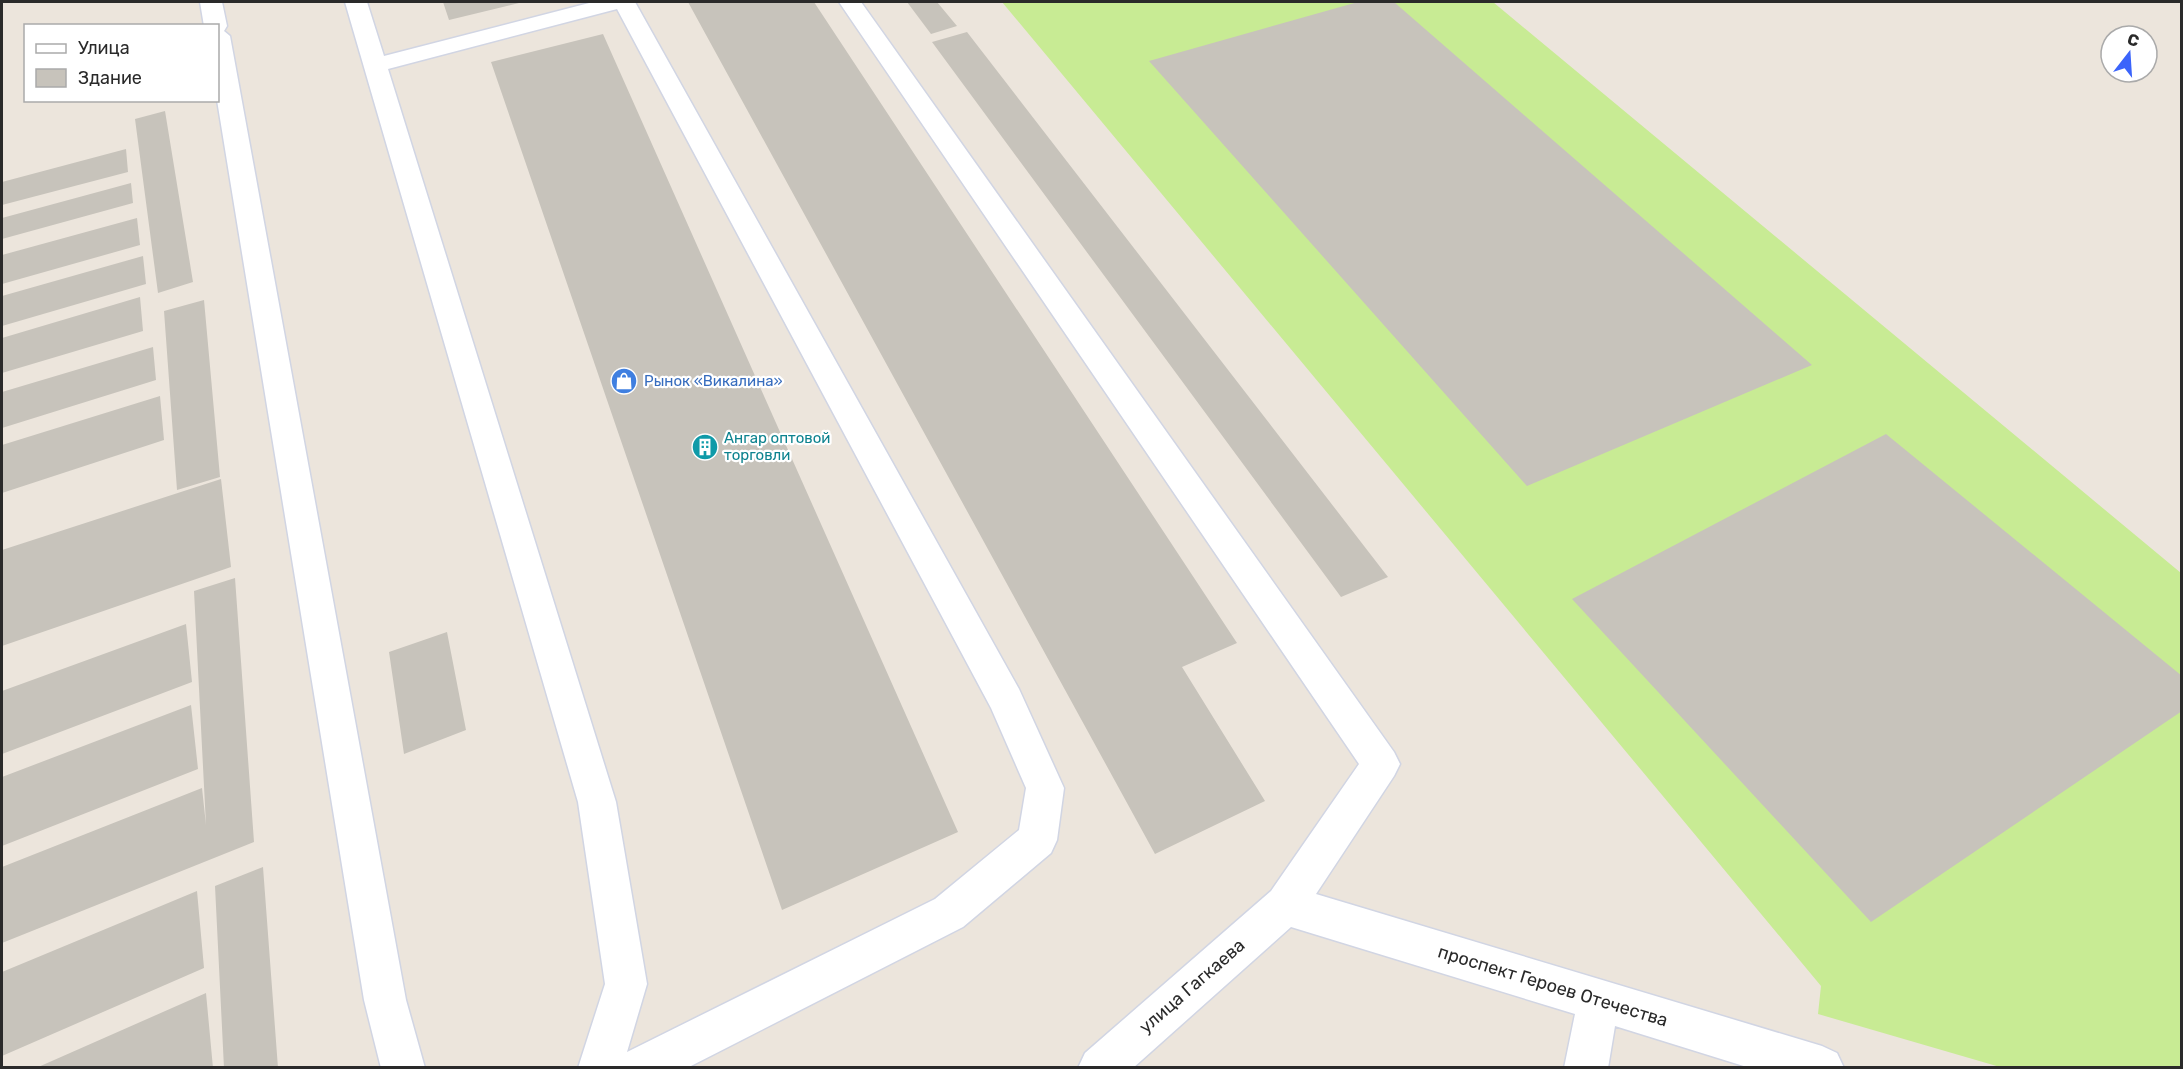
<svg xmlns="http://www.w3.org/2000/svg" width="2183" height="1069" font-family="Rubik,sans-serif">
	<style>
		.pitch { fill: #c8eb94 }
		.building { fill: #c7c3bb }
		.lines { fill: none; stroke-linecap: round; stroke-linejoin: round }
		.minor-casing { stroke: #d1d5e3; stroke-width: 3 }
		.minor { fill: #fff; fill-rule: evenodd }
		.labels { text-anchor: middle; dominant-baseline: central; stroke-width: 4.5; stroke-linejoin: round; paint-order: stroke }
		.shop-label { font-size: 15px; fill: #366cbe; stroke: #fff; text-anchor: start }
		.culture-label { font-size: 15px; fill: #0d838f; stroke: #fff; text-anchor: start }
		.near-street-label { font-size: 18px; fill: #2a2a2a; stroke: #fff }
	</style>
	<rect width="100%" height="100%" fill="#ece5dc"/>
	<path class="pitch" d="M1002 2H1493L2181 573V1067H2000L1818 1014 1821 986Z"/>
	<path class="building" d="M443 2H523L449 20Z
		M688 2H814L1237 643 1182 667 1265 801 1155 854Z
		M907 2H937L957 26 931 34Z
		M1358 2H1394L1812 365 1527 486 1149 61Z
		M967 32 1388 577 1341 597 932 42Z
		M603 34 958 832 782 910 491 62Z
		M165 111 193 282 158 293 135 119Z
		M126 149 128 172 2 205V182Z
		M131 183 133 203 2 239V218Z
		M137 218 140 245 2 284V255Z
		M143 256 146 284 2 326V296Z
		M140 297 143 331 2 373V338Z
		M204 300 220 477 177 490 164 311Z
		M153 347 156 380 2 428V392Z
		M160 396 164 440 2 493V445Z
		M1886 434 2182 676V711L1871 922 1572 599Z
		M221 479 231 567 2 646V550Z
		M235 578 254 842 2 943V867L202 788 206 825 194 591Z
		M186 624 192 682 2 754V691Z
		M447 632 466 730 404 754 389 652Z
		M191 705 198 769 2 846V777Z
		M263 867 278 1068H224L215 886Z
		M197 891 204 968 2 1056V972Z
		M206 993 213 1068H36Z"/>
	<g class="lines">
		<defs>
			<path id="minor" d="M200 2H222L227 26 224 31 230 36 406 1000 425 1068H381L364 1000 217 100 218 26H204Z
				M345 2H367L384 56 593 2H635L1019 689 1064 788 1057 840 1051 853 963 927 687 1068H578L605 984 578 802ZM617 9 991 708 1026 788 1019 830 935 899 627 1052 647 984 616 802 388 69Z
				M839 2H861L1394 752 1400 764 1394 776 1316 894 1822 1046 1837 1053 1844 1068H1750L1615 1026 1608 1068H1564L1575 1014 1291 927 1133 1068H1078L1085 1053 1271 891 1359 764Z"/>
		</defs>
		<use href="#minor" class="minor-casing"/>
		<use href="#minor" class="minor"/>
	</g>
	<defs>
		<symbol id="shop-disc" viewBox="-11 -11 22 22"><circle r="9.5" fill="#3f7fe0" stroke="#fff"/><path d="M-5-2.5h2.3a2.7 3.5 0 0 1 5.4 0H5L5.5 6h-11ZM-1.5-2.5h3a1.5 2.3 0 0 0-3 0Z" fill="#fff"/></symbol>
		<symbol id="building-disc" viewBox="-11 -11 22 22"><circle r="9.5" fill="#0f9aa8" stroke="#fff"/><path d="M-4-6H4V6H1V3H-1V6H-4ZM-2.5-4.3h1.7v1.8h-1.7ZM.8-4.3h1.7v1.8H.8ZM-2.5-1h1.7V.8h-1.7ZM.8-1h1.7V.8H.8Z" fill="#fff"/></symbol>
	</defs>
	<g fill-rule="evenodd">
		<use href="#shop-disc" x="609" y="366" width="30" height="30"/>
		<use href="#building-disc" x="690" y="432" width="30" height="30"/>
	</g>
	<g class="labels">
		<g class="shop-label">
			<text x="644" y="381">Рынок «Викалина»</text>
		</g>
		<g class="culture-label">
			<text x="724" y="438">Ангар оптовой<tspan x="724" dy="17">торговли</tspan></text>
		</g>
		<g class="near-street-label">
			<text transform="translate(1192 986) rotate(-41)">улица Гагкаева</text>
			<text transform="translate(1553 986) rotate(17)">проспект Героев Отечества</text>
		</g>
	</g>
	<rect width="2183" height="1069" fill="none" stroke="#2a2a2a" stroke-width="6"/>
	<rect x="24" y="24" width="195" height="78" fill="#ffffff" stroke="#aaaaaa" stroke-width="1.5"/>
	<rect x="36" y="44" width="30" height="9" fill="#ffffff" stroke="#aaaaaa" stroke-width="1.5"/>
	<text x="78" y="54" font-size="18" fill="#2a2a2a">Улица</text>
	<rect x="36" y="69" width="30" height="18" fill="#c7c3bb" stroke="#aaaaaa" stroke-width="1.5"/>
	<text x="78" y="84" font-size="18" fill="#2a2a2a">Здание</text>
	<g transform="translate(2129 54) rotate(17)"><circle r="28" fill="#ffffff" stroke="#aaaaaa" stroke-width="1.5"/>
	<path d="M0-4.5L10 22L0 15L-10 22Z" fill="#3b64fb"/>
	<text y="-9" font-size="16" font-weight="bold" text-anchor="middle" fill="#2a2a2a">С</text>
	</g>
</svg>
